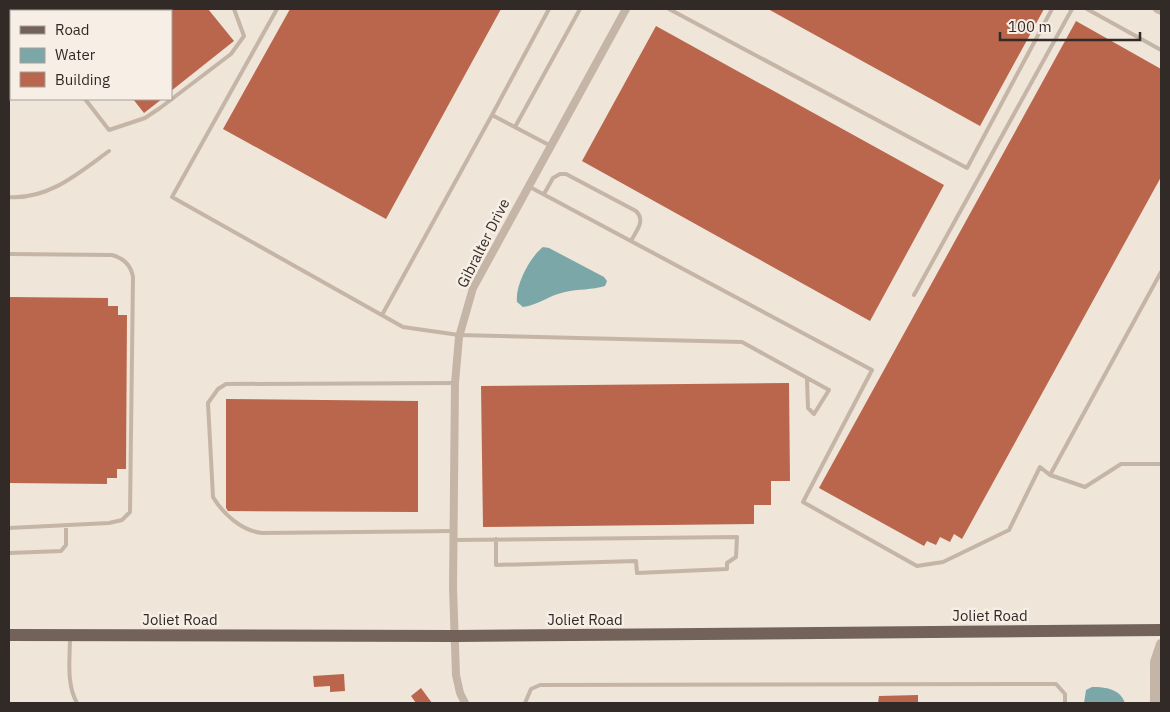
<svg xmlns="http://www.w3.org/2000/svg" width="1170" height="712" font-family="'IBM Plex Sans',sans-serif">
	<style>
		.water { fill: #7ba7a9 }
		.building { fill: #ba664c }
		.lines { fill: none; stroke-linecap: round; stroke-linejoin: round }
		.service { stroke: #c5b5a7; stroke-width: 4 }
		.minor { stroke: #c5b5a7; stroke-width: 8 }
		.tertiary { stroke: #c5b5a7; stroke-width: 10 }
		.primary { stroke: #736259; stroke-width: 12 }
		.labels { text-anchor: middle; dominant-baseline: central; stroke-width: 5; stroke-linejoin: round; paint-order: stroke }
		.street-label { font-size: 15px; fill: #322a27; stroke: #f7efe5 }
	</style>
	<rect width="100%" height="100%" fill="#efe5d9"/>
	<path class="water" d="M543 247 549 248 604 277 607 281 605 286C592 290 578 289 565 292 550 295 538 305 523 307L517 302C515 285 530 257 543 247Z
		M1092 687C1106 687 1120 689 1125 703H1084L1086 690Z"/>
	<path class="building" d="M171 9H208L234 41 171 91Z
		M290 9H501L386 219 223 129Z
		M768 9H1044L980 126Z
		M1076 21 1161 69V177L962 539 954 534 950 542 940 537 936 545 927 541 924 546 819 488Z
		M656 26 944 185 870 321 582 161Z
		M133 99H162L144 113Z
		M9 297 108 298V306H118V315H127L126 469H117V478H107V484L9 483Z
		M789 383 790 481H771V505H754V524L483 527 481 386Z
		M226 399 418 401V512L228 511 226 508Z
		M344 674 345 691 330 692V686L314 687 313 676Z
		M421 688 432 703H416L411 696Z
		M918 695V703H878L879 696Z"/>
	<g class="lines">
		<path class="service" d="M277 9 172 197 403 327 459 335 742 342 829 390 814 414 808 408 807 379
			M549 9 492 115 549 145
			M669 9 967 168 1052 9
			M1087 9 1161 50
			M9 67 11 65
			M85 99 109 130 145 118 160 108 231 54 244 36 234 9
			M515 127 580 9
			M528 186 872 370 803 502 917 566 943 562 1009 530 1040 467 1050 475 1085 487 1121 464H1161
			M544 194 553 178 560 174H566L636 211C646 221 636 231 631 241
			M9 197C48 200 79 173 109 151
			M9 254 112 255C123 258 131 265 133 277L130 512 122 520 109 523 9 528
			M914 295 1072 9
			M382 315 492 115
			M1050 475 1161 272
			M454 531 262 533C242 531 223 514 213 497L208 403 218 389 226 384 455 383
			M454 540 737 537 736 557 727 563V569L637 573 636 561 496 565V539
			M9 553 61 551 66 545V525
			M70 637C70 658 66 684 77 703
			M525 703 531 689 540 685 1056 684 1065 694V703"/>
		<path class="minor" d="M1157 9 1161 11
			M465 703 460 693 456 675 453 588 455 383 459 337 473 288 626 9"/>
		<path class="tertiary" d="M1155 703V662L1161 644"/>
		<path class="primary" d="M9 635 456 636 1161 630"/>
	</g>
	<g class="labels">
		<g class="street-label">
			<text transform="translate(483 243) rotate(-63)">Gibralter Drive</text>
			<text x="990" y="615">Joliet Road</text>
			<text x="180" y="619">Joliet Road</text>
			<text x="585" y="619">Joliet Road</text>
		</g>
	</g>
	<rect width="1170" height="712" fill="none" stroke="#322a27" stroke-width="20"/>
	<rect x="10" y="10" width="162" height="90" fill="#f7efe5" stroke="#a8a099"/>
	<rect x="20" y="26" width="25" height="8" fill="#736259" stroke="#a8a099"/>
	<text x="55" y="35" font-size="15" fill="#322a27">Road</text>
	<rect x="20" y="48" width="25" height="15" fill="#7ba7a9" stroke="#a8a099"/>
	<text x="55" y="60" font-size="15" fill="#322a27">Water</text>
	<rect x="20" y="72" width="25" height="15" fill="#ba664c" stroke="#a8a099"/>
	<text x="55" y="85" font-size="15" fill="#322a27">Building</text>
	<path d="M1000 32v8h140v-8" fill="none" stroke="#322a27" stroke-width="2.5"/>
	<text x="1008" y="32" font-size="15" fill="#322a27" stroke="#f7efe5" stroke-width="4" paint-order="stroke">100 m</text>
</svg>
